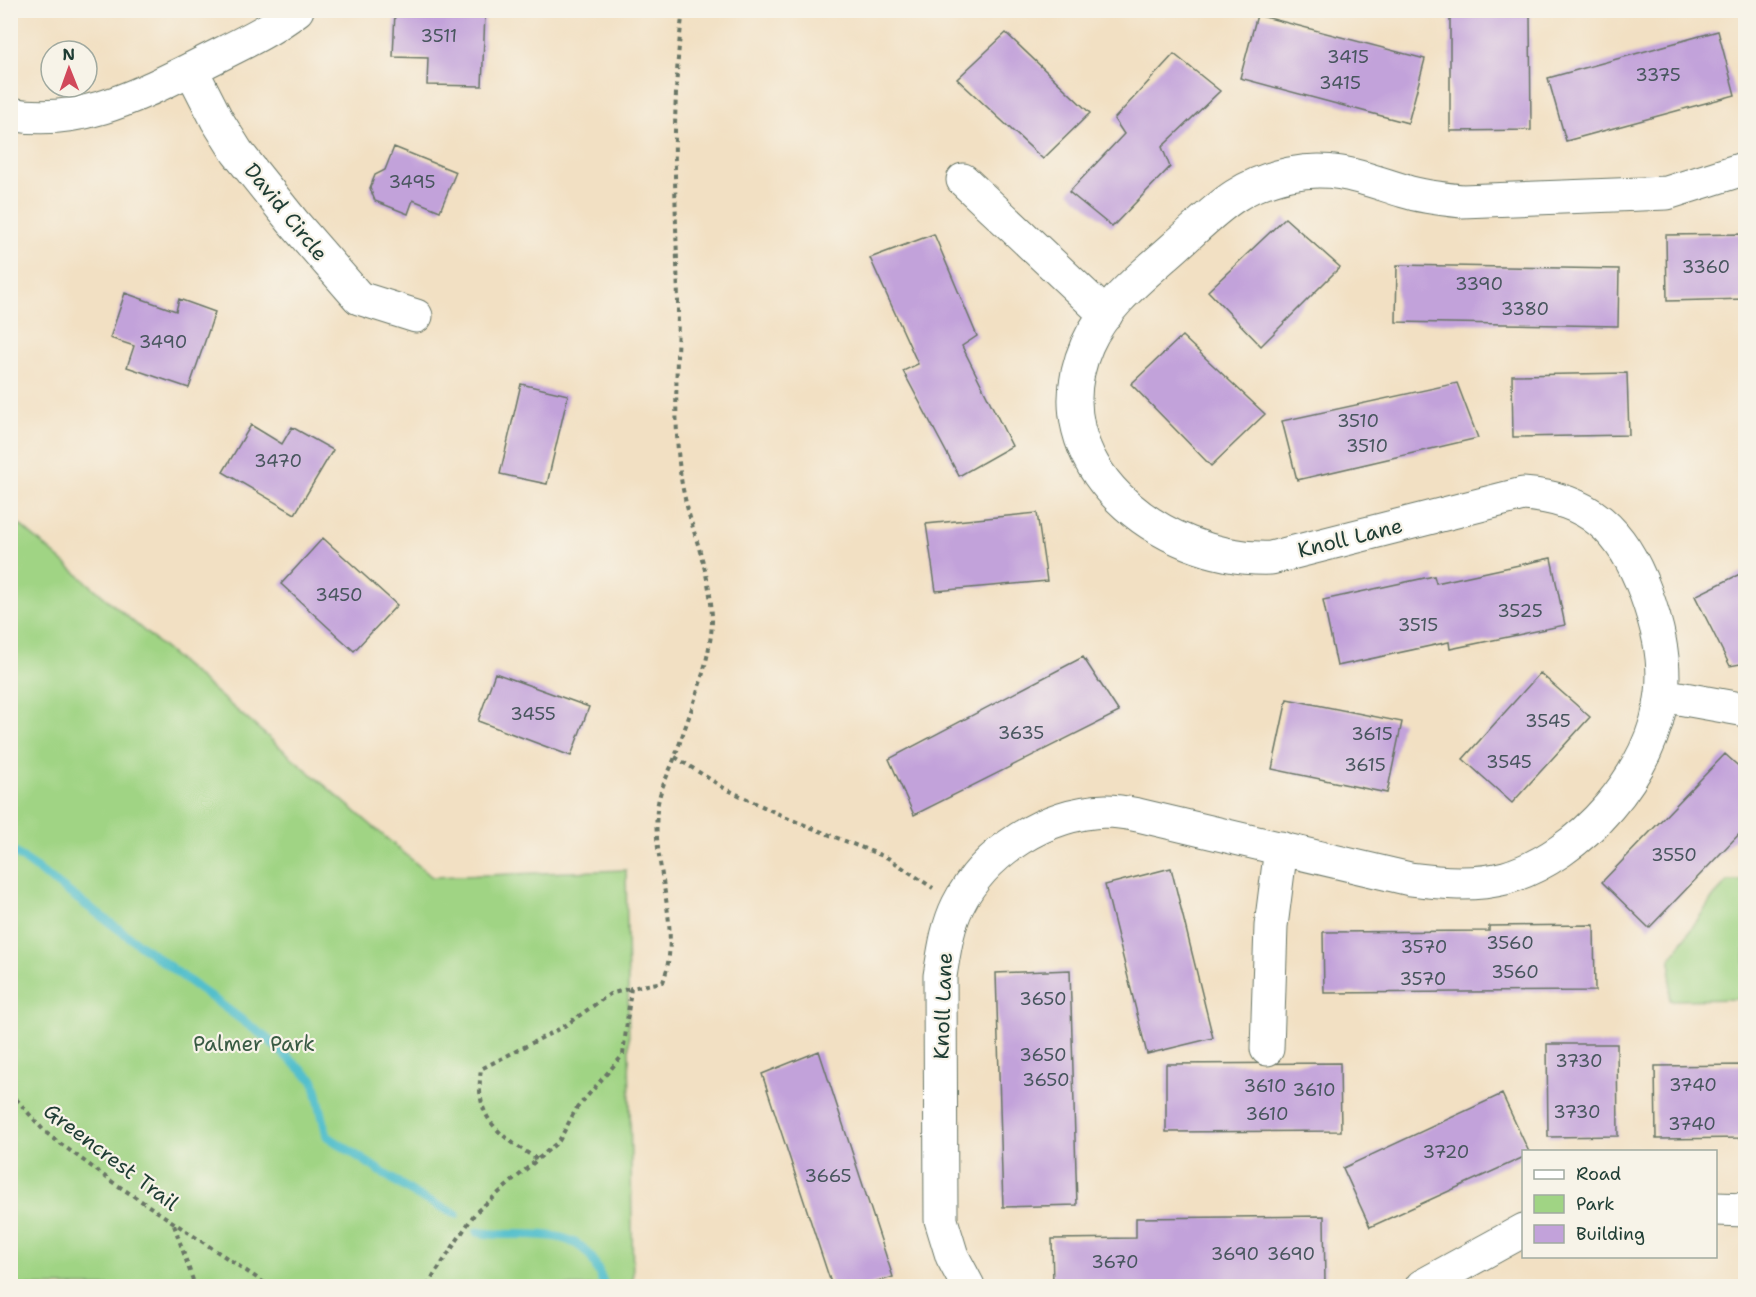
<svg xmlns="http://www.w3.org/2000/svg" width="1756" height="1297" font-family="'Shantell Sans',sans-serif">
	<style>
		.green { fill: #a0d484; stroke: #60885c; stroke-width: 1.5 }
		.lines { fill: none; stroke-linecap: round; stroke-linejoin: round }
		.stream { stroke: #53bfcc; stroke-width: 9 }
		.building { fill: #c2a2da }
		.minor-casing { stroke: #697666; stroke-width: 35 }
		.path { stroke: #697666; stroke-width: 4; stroke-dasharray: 4.5 4.5; stroke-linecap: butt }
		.minor { stroke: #fff; stroke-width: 33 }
		.labels { text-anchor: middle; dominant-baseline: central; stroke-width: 4.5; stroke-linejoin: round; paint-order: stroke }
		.number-label { font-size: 18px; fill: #48565e }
		.street-label { font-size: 21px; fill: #1f3d34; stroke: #f7f3e8 }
		.park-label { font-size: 21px; fill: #395b44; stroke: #f7f3e8 }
	</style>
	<rect width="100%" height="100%" fill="#f7f3e8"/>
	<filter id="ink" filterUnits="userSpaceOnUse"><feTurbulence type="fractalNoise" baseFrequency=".0167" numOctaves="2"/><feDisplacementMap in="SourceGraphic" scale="12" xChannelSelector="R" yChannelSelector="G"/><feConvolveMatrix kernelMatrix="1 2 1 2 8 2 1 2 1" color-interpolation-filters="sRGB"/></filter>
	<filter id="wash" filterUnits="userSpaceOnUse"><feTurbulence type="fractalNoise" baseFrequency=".008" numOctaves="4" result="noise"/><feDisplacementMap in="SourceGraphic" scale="24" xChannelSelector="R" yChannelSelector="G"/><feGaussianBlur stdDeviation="1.35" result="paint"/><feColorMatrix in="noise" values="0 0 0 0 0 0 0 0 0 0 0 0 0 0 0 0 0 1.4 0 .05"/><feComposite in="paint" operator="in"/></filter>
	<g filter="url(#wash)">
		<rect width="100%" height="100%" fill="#f2e0c3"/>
		<path class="green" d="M11 521 20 525 432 877 626 870 633 1286H11Z
			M1728 881H1745V999L1670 1000 1671 958 1714 896Z"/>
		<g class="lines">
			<path class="stream" d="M10 849 265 1037 314 1081 327 1136 418 1196 456 1214
				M477 1232C512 1240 567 1223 591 1257 597 1266 600 1277 605 1286"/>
		</g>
		<g id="blocks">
			<path class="building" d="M395 11 485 14 482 86 427 85 428 58 393 57Z
				M1450 14H1530L1531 130 1450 131Z
				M1257 15 1425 59 1408 123 1240 78Z
				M1718 31 1735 95 1566 141 1548 78Z
				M1006 33 1090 113 1043 159 957 79Z
				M1174 54 1220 91 1162 147 1170 167 1112 227 1069 192 1124 134 1114 119Z
				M394 147 456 172 440 211 413 200 408 214 375 201 370 188 375 175 385 170Z
				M1285 218 1340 267 1261 346 1208 291Z
				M934 234 977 336 962 346 1012 446 959 476 903 371 918 364 870 258Z
				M1746 234V299L1667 301 1666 235Z
				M1397 265 1619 269 1618 326 1396 322Z
				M125 293 176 311 179 299 215 312 189 388 127 367 134 346 110 338Z
				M1182 336 1265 414 1211 466 1131 384Z
				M1627 373 1629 435 1513 437 1512 375Z
				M1457 383 1478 438 1297 480 1282 421Z
				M521 384 568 395 547 484 500 474Z
				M251 425 282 444 292 427 333 450 295 514 223 472Z
				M1037 513 1047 581 936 591 926 524Z
				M323 538 397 605 354 651 281 584Z
				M1551 558 1565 625 1450 649 1449 642 1337 666 1323 600 1434 576 1436 583Z
				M1746 571V663L1730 666 1695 596Z
				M1083 657 1119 712 914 815 889 759Z
				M495 673 589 707 571 756 478 721Z
				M1540 673 1590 717 1512 803 1463 759Z
				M1287 699 1402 722 1387 793 1272 769Z
				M1725 754 1746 773V827L1649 928 1602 882Z
				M1171 868 1213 1038 1147 1054 1105 885Z
				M1594 925 1595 991 1324 993 1323 932 1489 931V926Z
				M1070 970 1077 1205 1003 1207 996 973Z
				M1547 1044H1617L1618 1136 1548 1137Z
				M819 1051 893 1277 865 1286H832L762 1074Z
				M1340 1063 1341 1131 1166 1132V1064Z
				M1746 1065V1138L1656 1139 1655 1066Z
				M1502 1094 1529 1152H1524V1157L1370 1227 1343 1168Z
				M1324 1216 1325 1285 1053 1286 1052 1239 1136 1238V1218Z"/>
		</g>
	</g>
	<g filter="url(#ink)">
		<use href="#blocks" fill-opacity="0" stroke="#697666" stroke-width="1.5"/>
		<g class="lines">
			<defs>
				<path id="minor" d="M191 69 217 120 237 152 293 222 359 298 416 316
					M10 114C81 127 140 94 201 64 234 47 267 33 297 10
					M963 180 1106 315
					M1662 695 1746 710
					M1267 1049 1271 926 1281 848
					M1716 1209 1746 1210
					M968 1286 952 1256 941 1220 940 976C944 952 947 927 958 905 985 851 1046 813 1106 811 1117 811 1128 813 1138 815L1410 879C1442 883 1474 886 1505 878 1581 856 1654 772 1662 693 1666 658 1657 624 1645 591 1623 531 1589 498 1523 494L1271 558C1162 562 1035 464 1087 345 1105 304 1145 274 1177 245 1216 210 1237 185 1290 174 1335 165 1362 178 1404 191 1423 197 1442 199 1462 201L1667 193 1746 168
					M1422 1286 1524 1230"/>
			</defs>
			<use href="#minor" class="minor-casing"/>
			<path class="path" d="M675 757 724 788 787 818 888 858 933 888
				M10 1092 45 1132 111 1181 269 1286
				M537 1159C498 1134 474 1119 481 1069L563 1027 610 994 631 988
				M174 1225 195 1286
				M427 1286 475 1213 559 1141 576 1109 623 1055 631 988 663 982C683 927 652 867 657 810 659 789 669 774 676 754 689 715 711 662 712 621 712 569 686 522 680 471 673 415 678 359 678 303 676 206 670 107 683 10"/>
			<use href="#minor" class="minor"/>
		</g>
	</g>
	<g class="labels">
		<g class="number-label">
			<text x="439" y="36">3511</text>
			<text x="1348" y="57">3415</text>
			<text x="1658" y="75">3375</text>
			<text x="1340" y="83">3415</text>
			<text x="412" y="182">3495</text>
			<text x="1706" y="267">3360</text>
			<text x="1479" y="284">3390</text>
			<text x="1525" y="309">3380</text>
			<text x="163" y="342">3490</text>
			<text x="1358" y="421">3510</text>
			<text x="1367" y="446">3510</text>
			<text x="278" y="461">3470</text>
			<text x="339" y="595">3450</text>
			<text x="1520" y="611">3525</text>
			<text x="1418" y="625">3515</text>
			<text x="533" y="714">3455</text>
			<text x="1548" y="721">3545</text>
			<text x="1021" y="733">3635</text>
			<text x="1372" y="734">3615</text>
			<text x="1509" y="762">3545</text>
			<text x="1365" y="765">3615</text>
			<text x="1674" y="855">3550</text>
			<text x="1510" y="943">3560</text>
			<text x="1424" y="947">3570</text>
			<text x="1515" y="972">3560</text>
			<text x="1423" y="979">3570</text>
			<text x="1043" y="999">3650</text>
			<text x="1043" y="1055">3650</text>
			<text x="1579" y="1061">3730</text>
			<text x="1046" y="1080">3650</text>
			<text x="1693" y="1085">3740</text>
			<text x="1265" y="1086">3610</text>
			<text x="1314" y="1090">3610</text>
			<text x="1577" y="1112">3730</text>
			<text x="1267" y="1114">3610</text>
			<text x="1692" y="1124">3740</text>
			<text x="1446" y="1152">3720</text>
			<text x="828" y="1176">3665</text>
			<text x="1235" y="1254">3690</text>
			<text x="1291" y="1254">3690</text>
			<text x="1115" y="1262">3670</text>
		</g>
		<g class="street-label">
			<text transform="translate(286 212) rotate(51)">David Circle</text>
			<text transform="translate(1350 538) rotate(-14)">Knoll Lane</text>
			<text transform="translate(943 1006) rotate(-88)">Knoll Lane</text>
			<text transform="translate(111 1157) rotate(37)">Greencrest Trail</text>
		</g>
		<g class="park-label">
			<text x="254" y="1044">Palmer Park</text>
		</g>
	</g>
	<rect width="1756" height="1297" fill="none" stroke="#f7f3e8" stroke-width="36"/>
	<rect x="1522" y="1150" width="195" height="108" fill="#f7f3e8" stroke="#a1aaa0" stroke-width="1.5"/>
	<rect x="1534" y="1170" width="30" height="9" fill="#ffffff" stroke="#a1aaa0" stroke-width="1.5"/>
	<text x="1576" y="1180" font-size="18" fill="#1f3d34">Road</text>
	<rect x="1534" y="1195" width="30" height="18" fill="#a0d484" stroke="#a1aaa0" stroke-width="1.5"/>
	<text x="1576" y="1210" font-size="18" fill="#1f3d34">Park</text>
	<rect x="1534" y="1225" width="30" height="18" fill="#c2a2da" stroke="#a1aaa0" stroke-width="1.5"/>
	<text x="1576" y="1240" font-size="18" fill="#1f3d34">Building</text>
	<g transform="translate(69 69) rotate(359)"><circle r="28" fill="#f7f3e8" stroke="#a1aaa0" stroke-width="1.5"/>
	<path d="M0-4.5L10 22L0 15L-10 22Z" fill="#d1495b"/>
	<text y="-9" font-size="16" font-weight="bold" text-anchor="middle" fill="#1f3d34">N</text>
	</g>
</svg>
